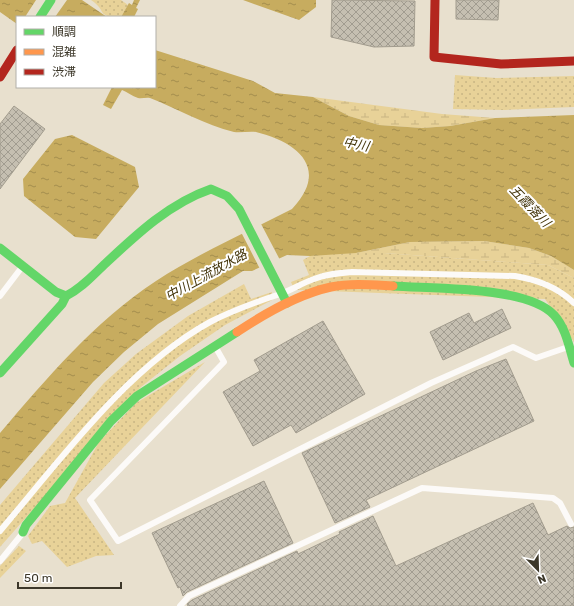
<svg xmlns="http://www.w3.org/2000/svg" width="574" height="606" font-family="Rubik,'Noto Sans JP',sans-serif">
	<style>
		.grass { fill: url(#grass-dots) }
		.wetland { fill: url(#wetland-marsh) }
		.water { fill: url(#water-ripples) }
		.pier { fill: #e8e0ce }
		.building { fill: url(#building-cross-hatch); stroke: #a29c8e }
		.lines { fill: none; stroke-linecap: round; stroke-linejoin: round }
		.lane { stroke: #fcfaf8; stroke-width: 6 }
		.fast { stroke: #63d668; stroke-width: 9 }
		.slow { stroke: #ff974d; stroke-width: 9 }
		.jam { stroke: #b3261e; stroke-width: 9 }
		.labels { text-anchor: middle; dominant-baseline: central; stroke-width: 4; stroke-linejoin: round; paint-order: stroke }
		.water-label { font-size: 13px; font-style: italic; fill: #423308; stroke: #fff }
	</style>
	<defs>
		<pattern id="grass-dots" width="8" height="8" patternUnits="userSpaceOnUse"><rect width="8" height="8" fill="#e8d298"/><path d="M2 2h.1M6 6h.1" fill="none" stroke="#c8b583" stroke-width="1.8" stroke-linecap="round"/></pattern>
		<pattern id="wetland-marsh" width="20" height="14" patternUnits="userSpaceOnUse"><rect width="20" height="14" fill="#e8d298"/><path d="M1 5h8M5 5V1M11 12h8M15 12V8" fill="none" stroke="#c8b583"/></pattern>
		<pattern id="water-ripples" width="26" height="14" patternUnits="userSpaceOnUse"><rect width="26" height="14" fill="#c7ac5f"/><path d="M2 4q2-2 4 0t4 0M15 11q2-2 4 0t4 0" fill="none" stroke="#a38d4e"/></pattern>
		<pattern id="building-cross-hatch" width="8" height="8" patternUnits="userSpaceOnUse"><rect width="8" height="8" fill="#c5bfb1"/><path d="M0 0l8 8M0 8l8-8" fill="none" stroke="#a19c90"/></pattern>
	</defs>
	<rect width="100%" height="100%" fill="#e8e0ce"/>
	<path class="grass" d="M91 0H121L128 5 121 17C95 17 108 11 91 0Z
		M455 75 496 78 574 76V107L505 110 453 109Z
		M334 253H384L548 265 574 278V342L545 299 298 290 294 289 291 282 309 275 303 260 310 256Z
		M244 284 251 299 272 292V300L225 325 180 356 141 387 0 547V505L104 383 136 354 188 316Z
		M205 362 75 498 114 555 96 556 67 567 42 541 32 544 28 536 50 506 65 503 99 442 136 403Z
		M19 546 26 551 0 578V566Z"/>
	<path class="wetland" d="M313 97 442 114 495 118 450 126 422 128 379 125 349 116Z
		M484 241 529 248 551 256 574 270V278L548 265 384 253H356L410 242Z"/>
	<path class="water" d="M0 0H82L107 17H17V24L0 12Z
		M134 0H140L136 8 138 9 134 17H121L129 3 132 5Z
		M243 0H316V7L299 20Z
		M155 50 253 81 275 93 313 97 349 116 379 125 422 128 450 126 495 118 574 115V270L551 256 529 248 484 241 410 242 356 253 310 256 287 255 252 271H243L158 324 124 352 93 382 0 489V433C47 378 94 322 156 281 199 253 247 232 292 209 330 169 298 142 256 132 249 131 241 133 234 132 205 125 178 109 150 98 146 97 142 99 138 98 132 96 127 92 122 90L111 109 103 105 112 87H155Z
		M72 135 135 167 139 187 96 239 75 237 24 196 23 179 55 139Z"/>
	<path class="pier" d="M36 0H67L55 17H25Z
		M260 222 280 260 260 269 241 232Z"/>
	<path class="building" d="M332 0 415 1 414 46 374 47 331 37Z
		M456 0H499L498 20 456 19Z
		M14 106 45 129 0 189V124Z
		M502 309 511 328 443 360 430 332 469 313 474 323Z
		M323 321 365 394 296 433 291 425 253 446 223 392 260 371 254 360Z
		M506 359 534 421 366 500 370 507 335 523 302 453 476 371Z
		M264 481 293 543 187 592 183 596 180 587 178 588 152 533Z
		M533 503 548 535 567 526 570 528 574 527V606H188L187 604 192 600 297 551 298 554 340 534 339 532 373 516 396 566Z"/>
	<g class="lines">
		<path class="lane" d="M0 296 22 267
			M216 348 224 362 90 500 118 541 431 383 513 347 536 358 568 347
			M0 531C60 460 128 367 210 322 233 310 256 302 280 294 292 290 302 283 314 279 326 274 339 273 352 272L515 276C538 280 557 287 574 303
			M0 561 22 534
			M180 606 189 596 422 488 553 498 560 503 571 524"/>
		<path class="fast" d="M40 17 51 0
			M0 248 56 292 66 296C82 288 93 275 106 263 137 234 170 203 211 189L227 196 239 209 287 303
			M393 286C433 289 527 286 554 315 566 328 569 347 574 363
			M0 373 62 304 66 296
			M23 532 26 525 111 421 137 396 237 332"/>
		<path class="slow" d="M237 332C264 314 299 294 331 287 352 283 373 285 393 286"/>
		<path class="jam" d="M435 0 434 57 501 64 574 61
			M0 77 17 50"/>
	</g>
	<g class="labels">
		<g class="water-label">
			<text transform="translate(356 144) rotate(11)">中川</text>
			<text transform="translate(530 206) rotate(46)">五霞落川</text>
			<text transform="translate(206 275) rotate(-29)">中川上流放水路</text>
		</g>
	</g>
	<rect x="16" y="16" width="140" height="72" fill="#ffffff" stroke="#b1afa9"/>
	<rect x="24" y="29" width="20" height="6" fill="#63d668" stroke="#b1afa9"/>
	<text x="52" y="36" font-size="12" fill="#3c3729">順調</text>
	<rect x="24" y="49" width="20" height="6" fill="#ff974d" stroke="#b1afa9"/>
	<text x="52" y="56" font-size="12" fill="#3c3729">混雑</text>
	<rect x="24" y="69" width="20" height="6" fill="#b3261e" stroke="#b1afa9"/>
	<text x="52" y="76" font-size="12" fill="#3c3729">渋滞</text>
	<g transform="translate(538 570) rotate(157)" stroke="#ffffff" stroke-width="3" paint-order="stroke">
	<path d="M0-3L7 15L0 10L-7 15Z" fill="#3c3729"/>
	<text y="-6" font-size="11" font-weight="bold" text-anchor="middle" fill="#3c3729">N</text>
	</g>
	<path d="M18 582v6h103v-6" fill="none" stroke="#3c3729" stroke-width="2"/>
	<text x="24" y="582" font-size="12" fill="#3c3729" stroke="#ffffff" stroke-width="3" paint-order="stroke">50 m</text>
</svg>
